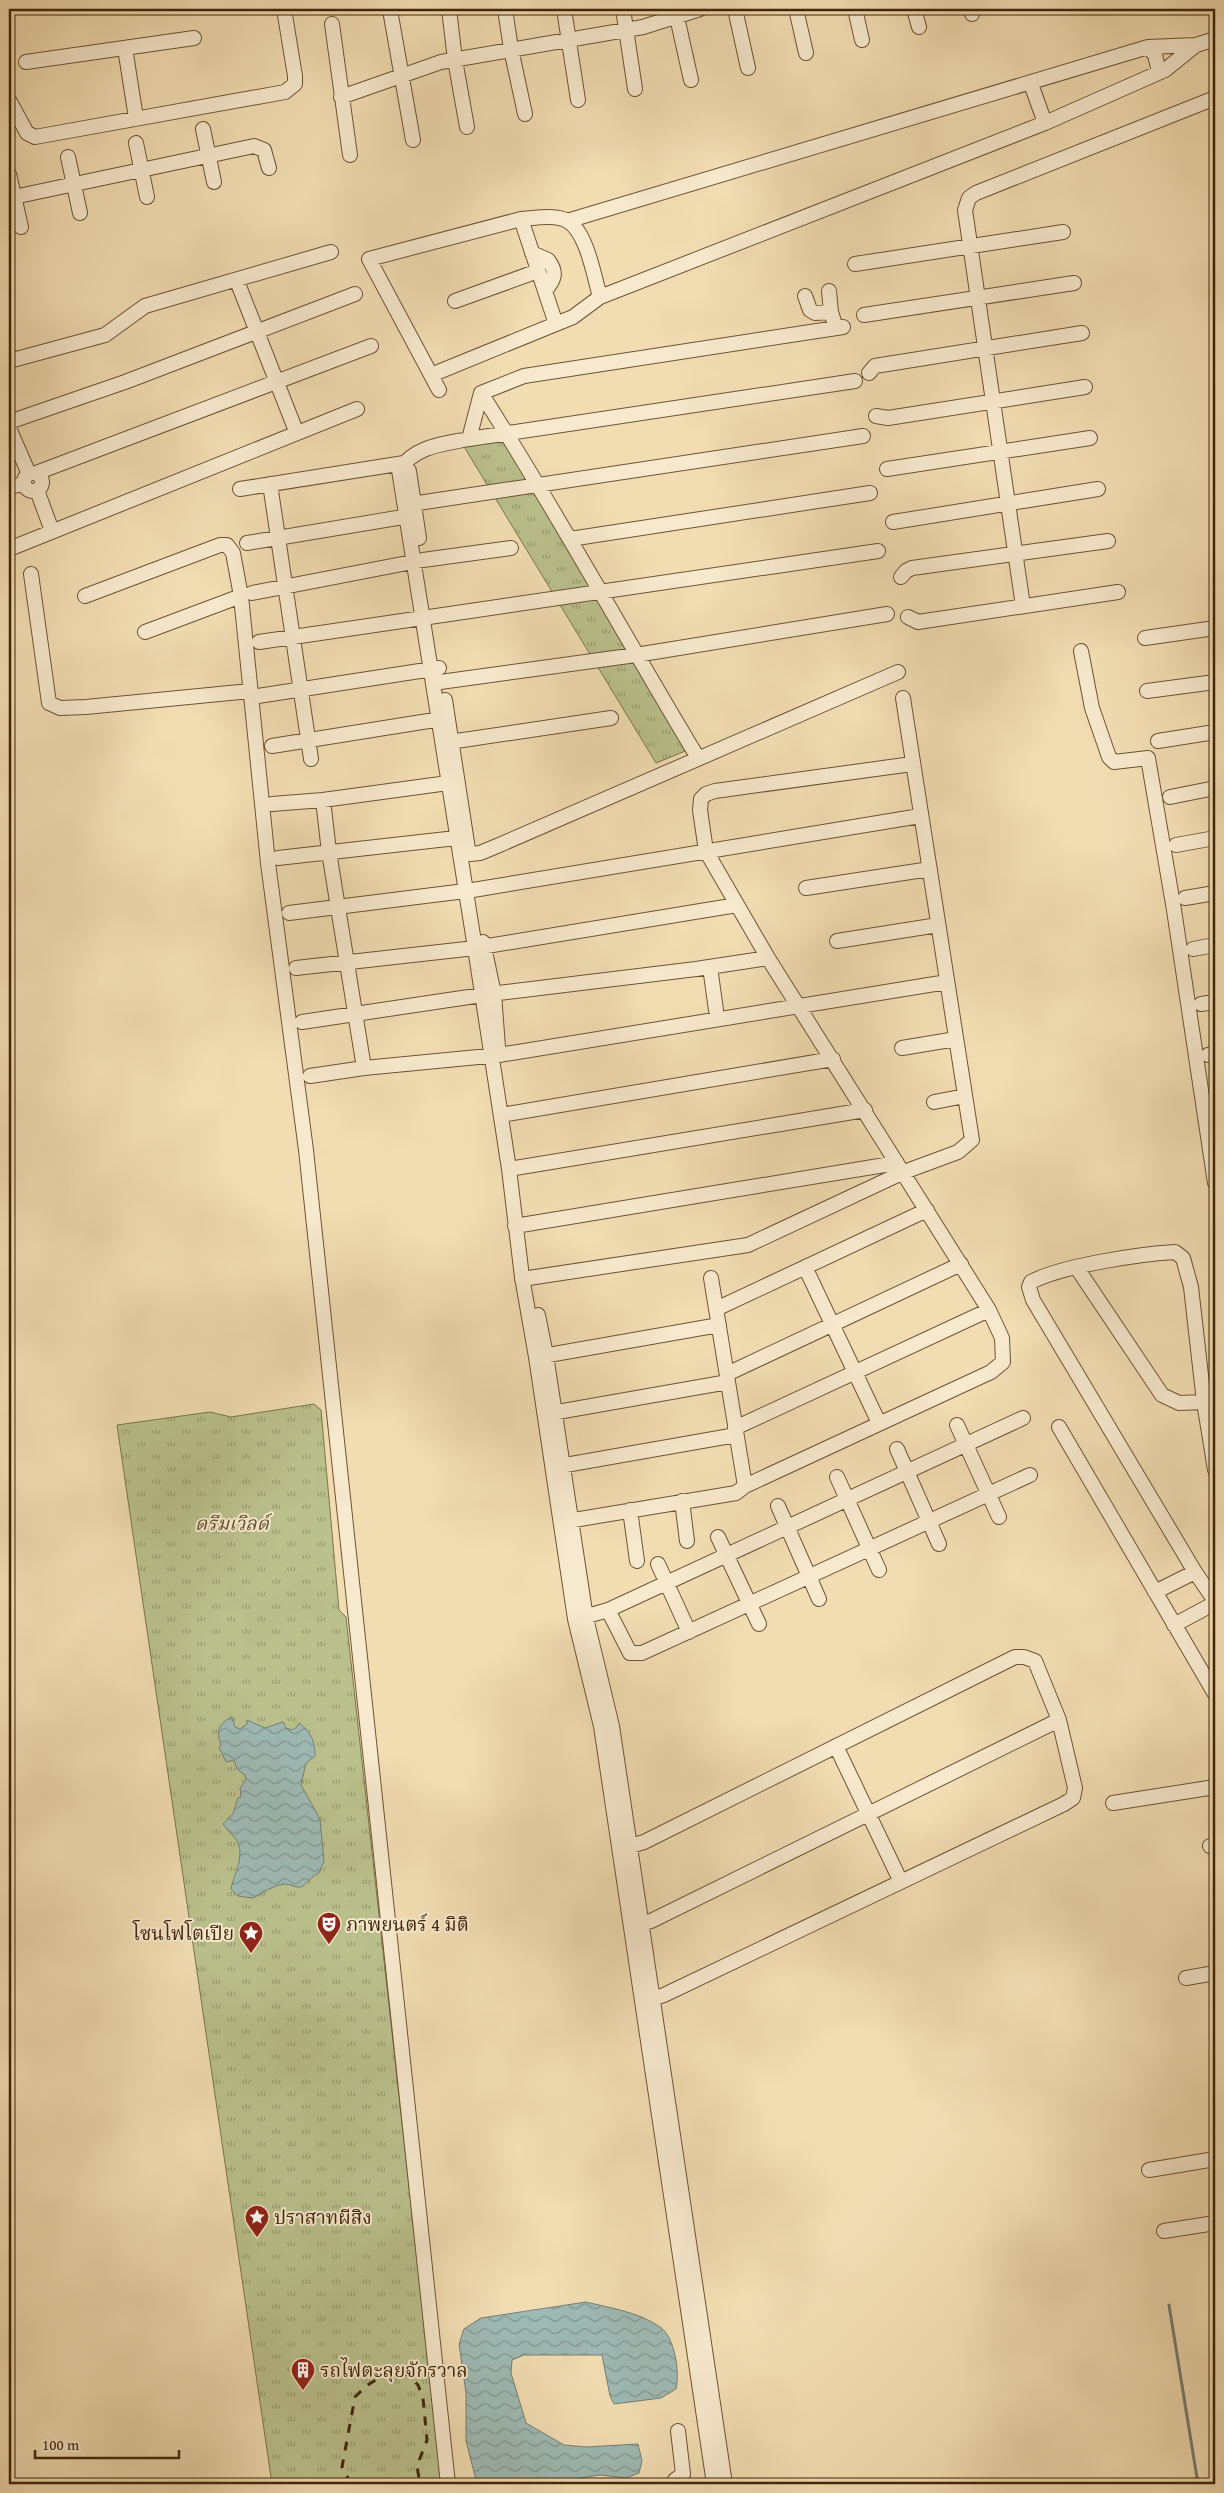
<svg xmlns="http://www.w3.org/2000/svg" width="1224" height="2493" font-family="'Gentium Book Plus','Noto Serif Thai',serif">
	<style>
		.park { fill: url(#park-tufts); stroke: #7c744a }
		.water { fill: url(#water-waves); stroke: #787f70 }
		.lines { fill: none; stroke-linecap: round; stroke-linejoin: round }
		.stream { stroke: #787f70; stroke-width: 3 }
		.minor-casing { stroke: #6c5433; stroke-width: 16 }
		.minor { stroke: #f7e9ce; stroke-width: 14 }
		.rail { stroke: #3f2608; stroke-width: 3; stroke-dasharray: 9 9; stroke-linecap: butt }
		.labels { text-anchor: middle; dominant-baseline: central; stroke-width: 4; stroke-linejoin: round; paint-order: stroke }
		.park-label { font-size: 19px; font-style: italic; fill: #5e4d29; stroke: #f7e9ce }
		.poi-label { font-size: 19px; fill: #3f2608; stroke: #f7e9ce; text-anchor: start }
	</style>
	<defs>
		<pattern id="park-tufts" width="24" height="20" patternUnits="userSpaceOnUse" patternTransform="scale(1.25)"><rect width="24" height="20" fill="#bac18d"/><path d="M3 7l-1-3M5 7V3M7 7l1-3M15 17l-1-3M17 17v-4M19 17l1-3" fill="none" stroke="#999d71"/></pattern>
		<pattern id="water-waves" width="16" height="10" patternUnits="userSpaceOnUse" patternTransform="scale(1.25)"><rect width="16" height="10" fill="#9ebab5"/><path d="M0 5q4-4 8 0t8 0" fill="none" stroke="#829791"/></pattern>
	</defs>
	<rect width="100%" height="100%" fill="#f2ddb3"/>
	<filter id="stains"><feTurbulence type="fractalNoise" baseFrequency=".004" numOctaves="4"/><feColorMatrix values="0 0 0 0 .2 0 0 0 0 .09 0 0 0 0 .02 0 0 0 .5 -.17"/></filter>
	<radialGradient id="worn" r=".72"><stop offset=".6" stop-color="#630" stop-opacity="0"/><stop offset="1" stop-color="#630" stop-opacity=".3"/></radialGradient>
	<path class="park" d="M511 436 695 747 656 763 463 445Z
		M314 1404 321 1410 339 1610 346 1617 442 2484H272L117 1425 210 1412 231 1417Z"/>
	<path class="water" d="M232 1717 235 1727 240 1729 247 1724V1720L265 1728 283 1722 286 1728 292 1730 297 1727 299 1723C311 1732 315 1741 315 1756L306 1763 301 1785 320 1819 324 1861 319 1873C311 1876 305 1886 301 1887 296 1888 290 1884 285 1884 273 1885 263 1893 253 1898L238 1896 231 1889C234 1873 246 1856 236 1839 232 1834 227 1830 223 1824L233 1814 238 1798 241 1797 240 1788 246 1780 245 1775 237 1769 234 1760 226 1762 219 1747 221 1745C216 1731 218 1724 232 1717Z
		M586 2302C610 2308 639 2312 660 2327 675 2337 680 2373 676 2389L661 2398 614 2404 610 2396 602 2355H524L512 2360 511 2373 526 2423 564 2445 586 2447 638 2444 642 2461 639 2473 626 2478 600 2475 540 2484H477L466 2441V2393L459 2344 464 2329 481 2318Z"/>
	<g class="lines">
		<path class="stream" d="M1169 2305 1198 2484"/>
		<defs>
			<path id="minor" d="M449 9 455 60 467 127
				M505 9 511 49 525 114
				M564 9 578 100
				M623 9 635 89
				M735 9 748 68
				M796 9 806 53
				M855 9 862 40
				M914 9 919 27
				M971 9 972 14
				M390 10 413 140
				M677 17 691 80
				M332 24 350 155
				M1148 47 1155 55 1159 72
				M125 48 136 118
				M26 62 194 38
				M1031 84 1045 123
				M341 97 441 62 643 27 700 9
				M9 100 27 133 35 137 285 92 295 84V76L284 9
				M203 129 214 182
				M136 143 147 197
				M68 157 80 213
				M9 174 21 227
				M9 198 254 146 264 150 269 168
				M521 219 556 324
				M567 221 1148 47 1196 45 1215 39
				M532 253 548 260C558 273 554 280 545 291
				M855 264 1063 232
				M237 281 296 431
				M829 291 831 312
				M805 296 810 310 815 313 831 312 836 328
				M600 297 1045 123 1165 70 1196 45
				M455 301 538 271
				M864 315 1074 283
				M9 361 105 335 145 306 331 252
				M869 373 875 366 1082 333
				M431 375 573 317 600 297C594 276 587 233 568 221 555 214 535 218 521 219L369 259 431 375 439 390
				M481 393C557 512 625 637 698 758
				M876 416 888 418 1085 387
				M9 422 125 382 355 294
				M9 428 29 474
				M469 439 481 393 524 376 843 327
				M887 469 1090 438
				M409 471 419 538
				M36 473 371 346
				M24 482a9 9 0 1 1 18 0a9 9 0 1 1-18 0Z
				M270 484 311 759
				M9 487 24 484
				M240 489 404 463
				M37 490 52 531
				M405 505 863 436
				M893 522 1098 489
				M570 539 870 493
				M247 543 415 515
				M9 549 357 409
				M31 574 49 703 60 708 86 707 250 691
				M901 577 906 571 912 568 1108 541
				M252 593 423 560 511 548
				M85 596 220 545H227L233 553 241 596 268 863 306 1150 448 2484
				M1023 606 965 210 969 198 976 193 1215 98
				M908 617 918 622 1118 592
				M145 632 241 596
				M1145 638 1215 628
				M259 642 878 551
				M1081 651 1092 708 1109 757 1114 762 1148 758 1174 910 1215 1183
				M433 683 636 655 887 614
				M1147 691 1215 682
				M258 696 439 668
				M445 700 468 849
				M1158 741 1215 732
				M443 743 611 718
				M272 746 447 718
				M1170 797 1215 788
				M323 800 329 852 364 1068
				M272 804 323 800 448 783
				M1176 845 1215 838
				M460 855 480 853 497 846 898 672
				M278 858 456 838
				M806 888 930 869
				M1185 898 1215 893
				M289 913 473 890 920 816
				M837 941 938 925
				M483 942 494 994 498 1047
				M1193 949 1215 945
				M710 967 716 1010
				M296 968 475 948 737 905
				M1201 1004 1215 1002
				M302 1022 482 995 696 969 768 958
				M902 1048 956 1039
				M1208 1055 1215 1054
				M310 1076 364 1068 499 1055 947 982
				M934 1102 965 1096
				M501 1115 833 1059
				M509 1169 865 1110
				M515 1226 897 1163
				M805 1267 879 1423
				M1077 1268 1162 1395 1179 1403 1204 1402
				M522 1279 748 1245 904 1172 958 1152 972 1140 903 698
				M716 1309 927 1210
				M538 1315 546 1355 586 1618 612 1726 725 2484
				M537 1357 719 1325
				M727 1374 961 1264
				M546 1414 728 1382
				M957 1425 999 1517
				M1059 1427 1215 1694
				M735 1428 989 1310
				M897 1449 939 1544
				M554 1467 736 1435
				M1215 1470 1204 1402 1191 1287 1183 1258 1175 1252C1139 1254 1061 1266 1031 1282L1029 1287 1033 1300 1195 1572 1215 1601
				M837 1477 879 1570
				M745 1486 991 1372 1003 1362 1002 1338 989 1310 768 958 706 851 700 810 701 799 706 794 715 791 912 764
				M682 1501 687 1541
				M778 1506 819 1599
				M630 1510 637 1561
				M562 1522 736 1493 745 1486 711 1278
				M718 1537 759 1624
				M658 1564 689 1632
				M1155 1592 1195 1572
				M608 1610 630 1653H642L1030 1475
				M577 1619 608 1610 1023 1418
				M1174 1625 1215 1603
				M836 1746 901 1882
				M1113 1803 1215 1787
				M1210 1846 1215 1845
				M621 1849 644 1842 1015 1657H1024L1035 1661 1059 1720 1075 1788 1073 1798 1064 1804 664 1995 644 2002
				M633 1926 651 1921 1059 1720
				M1186 1978 1215 1973
				M1149 2170 1215 2159
				M1164 2231 1215 2223
				M675 2484V2480L683 2474 678 2431
				M714 2484 601 1726 575 1619 536 1357 522 1277 509 1169 475 948 399 470C415 446 443 444 469 439L855 381"/>
		</defs>
		<use href="#minor" class="minor-casing"/>
		<use href="#minor" class="minor"/>
		<path class="rail" d="M351 2484 342 2467 355 2397 366 2386 382 2376 396 2373 408 2375 418 2385 423 2398 427 2440 417 2466 420 2484"/>
	</g>
	<defs>
		<symbol id="theatre-pin" viewBox="-11 -11 22 30"><path d="M0 17L-7.5 6A9.5 9.5 0 1 1 7.5 6Z" fill="#8f2418" stroke="#f7e9ce"/><path d="M-5-5.5Q0-4 5-5.5V0Q5 5 0 6Q-5 5-5 0ZM-3.3-2.5H-1v1.5H-3.3ZM1-2.5H3.3v1.5H1ZM-2.8 1Q0 5.5 2.8 1Z" fill="#fff"/></symbol>
		<symbol id="sight-pin" viewBox="-11 -11 22 30"><path d="M0 17L-7.5 6A9.5 9.5 0 1 1 7.5 6Z" fill="#8f2418" stroke="#f7e9ce"/><path d="M0-6L1.8-2.2L6-1.7L2.9 1.2L3.7 5.4L0 3.3L-3.7 5.4L-2.9 1.2L-6-1.7L-1.8-2.2Z" fill="#fff"/></symbol>
		<symbol id="building-pin" viewBox="-11 -11 22 30"><path d="M0 17L-7.5 6A9.5 9.5 0 1 1 7.5 6Z" fill="#8f2418" stroke="#f7e9ce"/><path d="M-4-6H4V6H1V3H-1V6H-4ZM-2.5-4.3h1.7v1.8h-1.7ZM.8-4.3h1.7v1.8H.8ZM-2.5-1h1.7V.8h-1.7ZM.8-1h1.7V.8H.8Z" fill="#fff"/></symbol>
	</defs>
	<g fill-rule="evenodd">
		<use href="#theatre-pin" x="315" y="1910" width="28" height="38"/>
		<use href="#sight-pin" x="237" y="1919" width="28" height="38"/>
		<use href="#sight-pin" x="243" y="2203" width="28" height="38"/>
		<use href="#building-pin" x="289" y="2356" width="28" height="38"/>
	</g>
	<g class="labels">
		<g class="park-label">
			<text x="232" y="1523">ดรีมเวิลด์</text>
		</g>
		<g class="poi-label">
			<text x="346" y="1924">ภาพยนตร์ 4 มิติ</text>
			<text x="234" y="1933" text-anchor="end">โซนโฟโตเปีย</text>
			<text x="274" y="2217">ปราสาทผีสิง</text>
			<text x="320" y="2370">รถไฟตะลุยจักรวาล</text>
		</g>
	</g>
	<rect width="1224" height="2493" fill="none" stroke="#f2ddb3" stroke-width="30"/>
	<rect x="10" y="10" width="1204" height="2473" fill="none" stroke="#3f2608" stroke-width="2.5"/>
	<rect x="15" y="15" width="1194" height="2463" fill="none" stroke="#3f2608"/>
	<path d="M35 2450v8h144v-8" fill="none" stroke="#3f2608" stroke-width="2.5"/>
	<text x="42" y="2450" font-size="15" fill="#3f2608" stroke="#f7e9ce" stroke-width="4" paint-order="stroke">100 m</text>
	<rect width="100%" height="100%" filter="url(#stains)"/>
	<rect width="100%" height="100%" fill="url(#worn)"/>
</svg>
